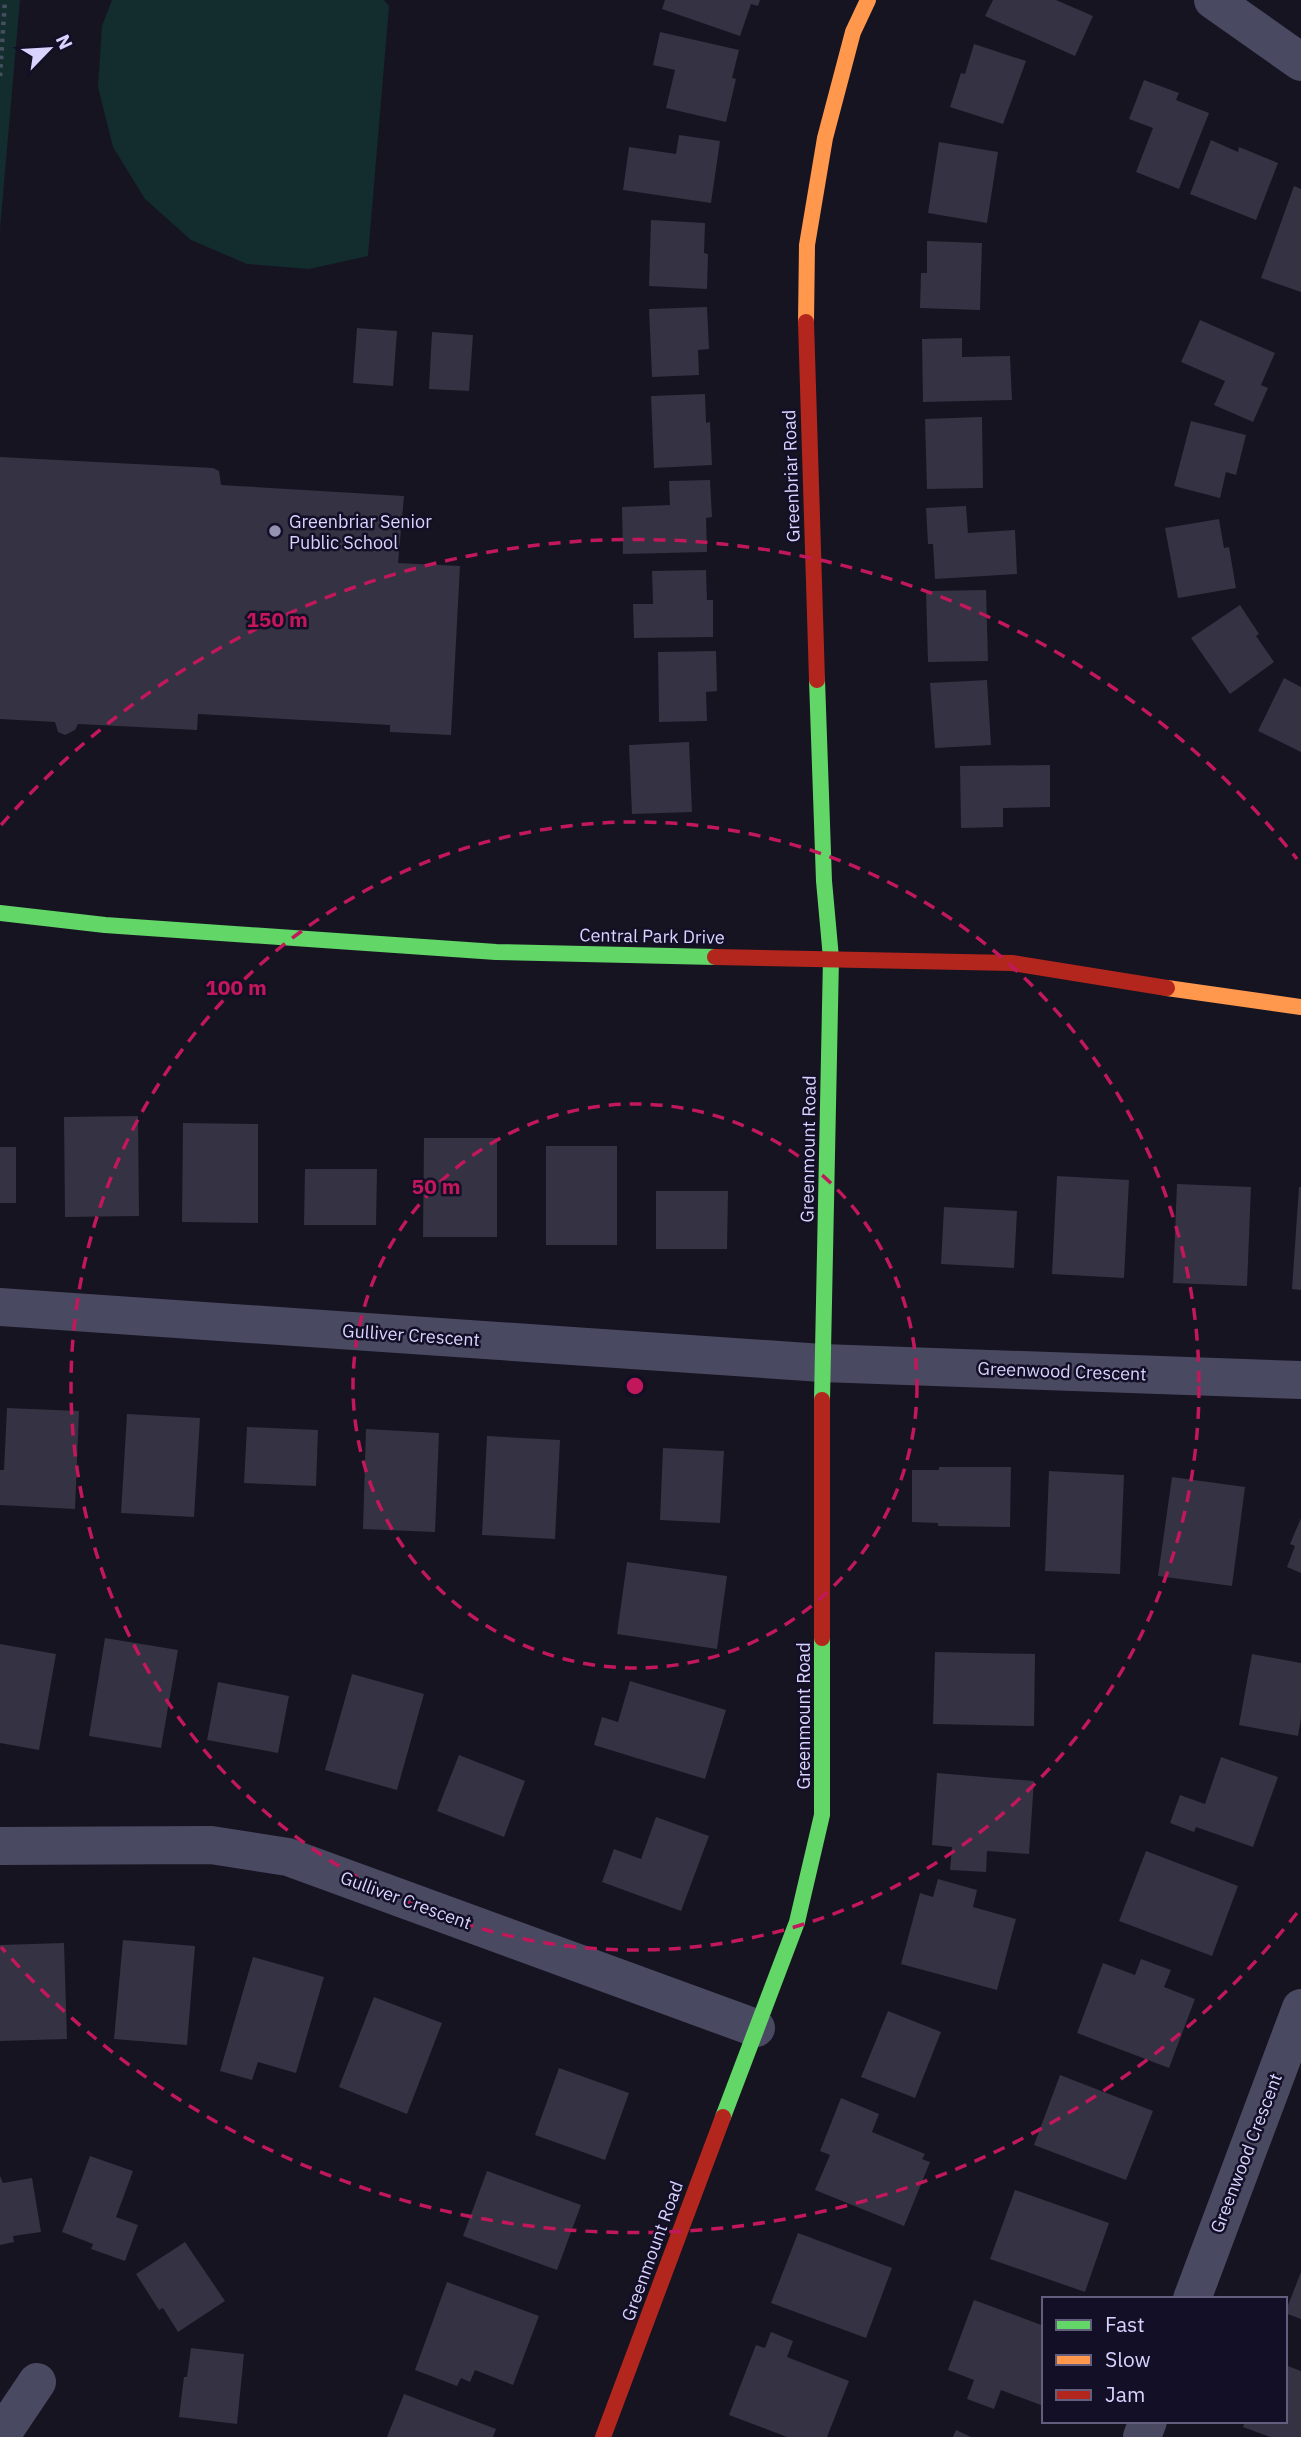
<svg xmlns="http://www.w3.org/2000/svg" width="1301" height="2437" font-family="'IBM Plex Sans',sans-serif">
	<style>
		.green { fill: #132c2d }
		.building { fill: #343243 }
		.lines { fill: none; stroke-linecap: round; stroke-linejoin: round }
		.path { stroke: #44505f; stroke-width: 4.5; stroke-dasharray: 3.5 5; stroke-linecap: butt }
		.street { stroke: #4a4962; stroke-width: 38 }
		.fast { stroke: #63d668; stroke-width: 16 }
		.slow { stroke: #ff974d; stroke-width: 16 }
		.jam { stroke: #b3261e; stroke-width: 16 }
		.ring { fill: none; stroke: #c2185b; stroke-width: 3.5; stroke-dasharray: 12 9 }
		.poi-dot { fill: #9591b1; stroke: #130f26; stroke-width: 2.5 }
		.labels { text-anchor: middle; dominant-baseline: central; stroke-width: 5; stroke-linejoin: round; paint-order: stroke }
		.street-label { font-size: 18px; fill: #d9d4ff; stroke: #130f26 }
		.poi-label { font-size: 18px; fill: #d9d4ff; stroke: #130f26; text-anchor: start }
		.centre { fill: #c2185b; stroke: #130f26; stroke-width: 3.5 }
		.ring-label { font-size: 21px; text-anchor: middle; font-weight: bold; fill: #c2185b; stroke: #130f26; stroke-width: 5; stroke-linejoin: round; paint-order: stroke }
	</style>
	<rect width="100%" height="100%" fill="#161421"/>
	<path class="green" d="M0 0H20L0 229Z
		M112 0H384L389 6 368 256 309 269 247 264 191 240 145 199 113 147 98 87 102 26Z"/>
	<path class="building" d="M665 0H760L758 6 751 4 740 36 662 9Z
		M993 0H1056L1093 16 1075 56 985 16Z
		M660 32 739 50 732 78 736 79 726 122 666 108 675 70 653 65Z
		M974 44 1026 61 1003 124 950 107 961 73 965 74Z
		M1144 80 1179 93 1176 100 1209 113 1179 189 1136 172 1153 128 1129 119Z
		M679 135 720 141 711 203 623 190 629 147 676 154Z
		M1211 140 1238 152 1239 147 1278 163 1256 220 1190 194Z
		M939 142 998 152 987 223 928 213Z
		M1294 186 1301 189V292L1261 278Z
		M651 220 705 223 704 253 708 254 707 289 649 286Z
		M927 241 982 243 980 310 920 308 921 273H927Z
		M707 307 709 349 698 350 699 375 652 377 649 309Z
		M1200 320 1275 353 1261 385 1268 388 1253 422 1214 405 1225 381 1181 362Z
		M357 328 397 331 393 386 353 383Z
		M432 332 473 335 469 391 429 389Z
		M962 338V357L1010 356 1012 400 923 402 922 339Z
		M705 394 706 423 710 422 712 465 654 468 651 396Z
		M982 417 983 488 927 489 925 419Z
		M1191 421 1246 435 1236 475 1226 472 1220 498 1174 486Z
		M0 457 213 468 219 471 221 485 404 496 398 563 460 566 451 735 390 732V725L198 714 197 730 78 724 75 730 65 735 58 732 55 722 0 719Z
		M710 480 712 517 706 518 707 552 623 554 622 507 670 505 669 481Z
		M966 506 968 533 1015 530 1017 574 935 579 933 544H928L926 508Z
		M1219 519 1224 548 1229 547 1236 588 1178 598 1165 528Z
		M706 570 707 600H713V637L634 638 633 604H653L652 571Z
		M986 590 988 661 928 662 926 591Z
		M1240 605 1259 634 1256 636 1274 662 1230 694 1191 638Z
		M716 651 717 691 706 692 707 721 659 722 658 652Z
		M1284 678 1301 687V752L1258 731Z
		M987 680 991 745 935 748 930 683Z
		M689 742 692 812 632 814 629 745Z
		M1050 765V807L1003 808V827L961 828 960 766Z
		M138 1116 139 1216 65 1217 64 1117Z
		M183 1123 258 1124V1223L182 1222Z
		M424 1138H497V1237H423Z
		M546 1146H617V1245H546Z
		M0 1147H16V1203H0Z
		M305 1169H377L376 1225H304Z
		M1057 1176 1129 1180 1124 1278 1052 1274Z
		M1177 1184 1251 1187 1247 1286 1173 1283Z
		M1299 1187H1301V1290L1292 1289Z
		M656 1191H728L727 1249H656Z
		M944 1207 1017 1211 1014 1268 941 1264Z
		M7 1408 79 1411 75 1509 0 1505V1470H4Z
		M127 1414 200 1418 194 1517 121 1513Z
		M247 1427 318 1430 316 1486 244 1483Z
		M366 1429 439 1433 435 1532 363 1529Z
		M487 1436 560 1440 555 1539 482 1535Z
		M663 1448 724 1451 720 1523 660 1520Z
		M939 1467H1011L1010 1527 938 1526V1523L912 1522V1470H939Z
		M1049 1471 1124 1475 1120 1574 1045 1571Z
		M1172 1477 1245 1487 1232 1586 1158 1576Z
		M1301 1518V1573L1287 1567 1295 1546 1290 1544Z
		M627 1562 727 1576 717 1649 617 1634Z
		M105 1638 178 1650 161 1748 89 1736Z
		M0 1644 56 1654 39 1750 0 1743Z
		M935 1652 1035 1654 1034 1726 933 1724Z
		M1252 1654 1301 1663V1718L1298 1736 1239 1725Z
		M352 1674 424 1694 397 1790 325 1770Z
		M630 1681 726 1710 705 1779 594 1745 602 1717 618 1722Z
		M218 1682 289 1696 278 1753 207 1740Z
		M459 1755 525 1781 504 1837 437 1811Z
		M1221 1757 1278 1777 1253 1847 1196 1827 1194 1832 1170 1823 1180 1795 1205 1804Z
		M937 1773 1034 1781 1029 1854 987 1851 986 1872 950 1870 952 1847 932 1845Z
		M656 1817 709 1836 681 1911 602 1882 614 1849 641 1859Z
		M1146 1851 1238 1886 1212 1956 1119 1921Z
		M938 1879 977 1890 973 1907 1016 1919 997 1990 901 1964 920 1893 933 1897Z
		M123 1940 195 1946 187 2045 114 2039Z
		M64 1943 67 2039 0 2041V1945Z
		M253 1957 324 1977 296 2073 258 2062 252 2080 220 2071Z
		M1141 1959 1171 1970 1164 1987 1195 1999 1169 2068 1077 2033 1103 1963 1135 1975Z
		M374 1997 442 2023 407 2114 339 2087Z
		M888 2011 941 2032 915 2098 861 2077Z
		M559 2068 629 2093 605 2160 535 2135Z
		M1060 2075 1153 2111 1126 2180 1034 2145Z
		M841 2098 879 2114 872 2132 925 2154 922 2159 930 2162 904 2226 815 2190 830 2155 820 2151Z
		M90 2156 133 2171 116 2217 138 2225 125 2261 91 2249 93 2244 62 2232Z
		M487 2171 581 2205 557 2270 463 2236Z
		M0 2176 3 2183 32 2178 41 2232 13 2236 14 2242 0 2245Z
		M1015 2190 1109 2223 1085 2292 990 2259Z
		M798 2233 892 2268 866 2338 771 2303Z
		M185 2242 225 2301 178 2332 163 2308 159 2310 136 2274Z
		M1301 2272V2319L1285 2313Z
		M447 2282 539 2316 513 2385 475 2370 470 2382 461 2378 457 2386 415 2370Z
		M974 2300 1044 2326V2397L1041 2405 1001 2390 994 2409 967 2399 974 2380 948 2370Z
		M771 2332 793 2341 787 2357 849 2381 827 2437H787L729 2415 756 2345 765 2348Z
		M191 2348 244 2354 237 2424 179 2417 184 2377H187Z
		M1285 2365 1301 2371V2437H1270L1243 2427 1245 2421H1285Z
		M404 2394 496 2429 493 2437H387Z
		M956 2430 971 2437H953Z"/>
	<g class="lines">
		<path class="path" d="M0 76 5 0"/>
		<path class="street" d="M1213 0 1301 62
			M0 1307 822 1363 1301 1380
			M0 1846 211 1845 288 1857 756 2028
			M1192 2299 1301 2008
			M0 2437 37 2382
			M1142 2437 1148 2421"/>
		<path class="fast" d="M817 680 824 881 831 958 822 1400
			M0 913 105 925 496 952 715 957
			M723 2117 797 1922 822 1815V1638"/>
		<path class="slow" d="M806 322 807 245 825 138 853 32 868 0
			M1167 988 1301 1007"/>
		<path class="jam" d="M806 322 817 680
			M715 957 1012 963 1167 988
			M822 1400V1638
			M603 2437 723 2117"/>
	</g>
	<g class="ring">
		<circle cx="635" cy="1386" r="282"/>
		<circle cx="635" cy="1386" r="564"/>
		<path d="M1297 1913A846 846 0 0 1 1 1947M1 825A846 846 0 0 1 1297 859"/>
	</g>
	<circle class="poi-dot" cx="275" cy="531" r="7"/>
	<g class="labels">
		<g class="street-label">
			<text transform="translate(791 476) rotate(-92)">Greenbriar Road</text>
			<text transform="translate(652 936) rotate(1)">Central Park Drive</text>
			<text transform="translate(808 1149) rotate(-89)">Greenmount Road</text>
			<text transform="translate(411 1335) rotate(4)">Gulliver Crescent</text>
			<text transform="translate(1062 1371) rotate(2)">Greenwood Crescent</text>
			<text transform="translate(803 1716) rotate(-90)">Greenmount Road</text>
			<text transform="translate(406 1900) rotate(20)">Gulliver Crescent</text>
			<text transform="translate(1246 2153) rotate(-69)">Greenwood Crescent</text>
			<text transform="translate(652 2251) rotate(-70)">Greenmount Road</text>
		</g>
		<g class="poi-label">
			<text x="289" y="521">Greenbriar Senior<tspan x="289" dy="21">Public School</tspan></text>
		</g>
	</g>
	<circle cx="635" cy="1386" r="10" class="centre"/>
	<g class="ring-label">
		<text x="277" y="627">150 m</text>
		<text x="236" y="995">100 m</text>
		<text x="436" y="1194">50 m</text>
	</g>
	<rect x="1042" y="2297" width="245" height="126" fill="#130f26" stroke="#625e7d" stroke-width="2"/>
	<rect x="1056" y="2320" width="35" height="10" fill="#63d668" stroke="#625e7d" stroke-width="2"/>
	<text x="1105" y="2332" font-size="21" fill="#d9d4ff">Fast</text>
	<rect x="1056" y="2355" width="35" height="10" fill="#ff974d" stroke="#625e7d" stroke-width="2"/>
	<text x="1105" y="2367" font-size="21" fill="#d9d4ff">Slow</text>
	<rect x="1056" y="2390" width="35" height="10" fill="#b3261e" stroke="#625e7d" stroke-width="2"/>
	<text x="1105" y="2402" font-size="21" fill="#d9d4ff">Jam</text>
	<g transform="translate(49 49) rotate(65)" stroke="#130f26" stroke-width="5" paint-order="stroke">
	<path d="M0-5L12 26L0 18L-12 26Z" fill="#d9d4ff"/>
	<text y="-10" font-size="19" font-weight="bold" text-anchor="middle" fill="#d9d4ff">N</text>
	</g>
</svg>
